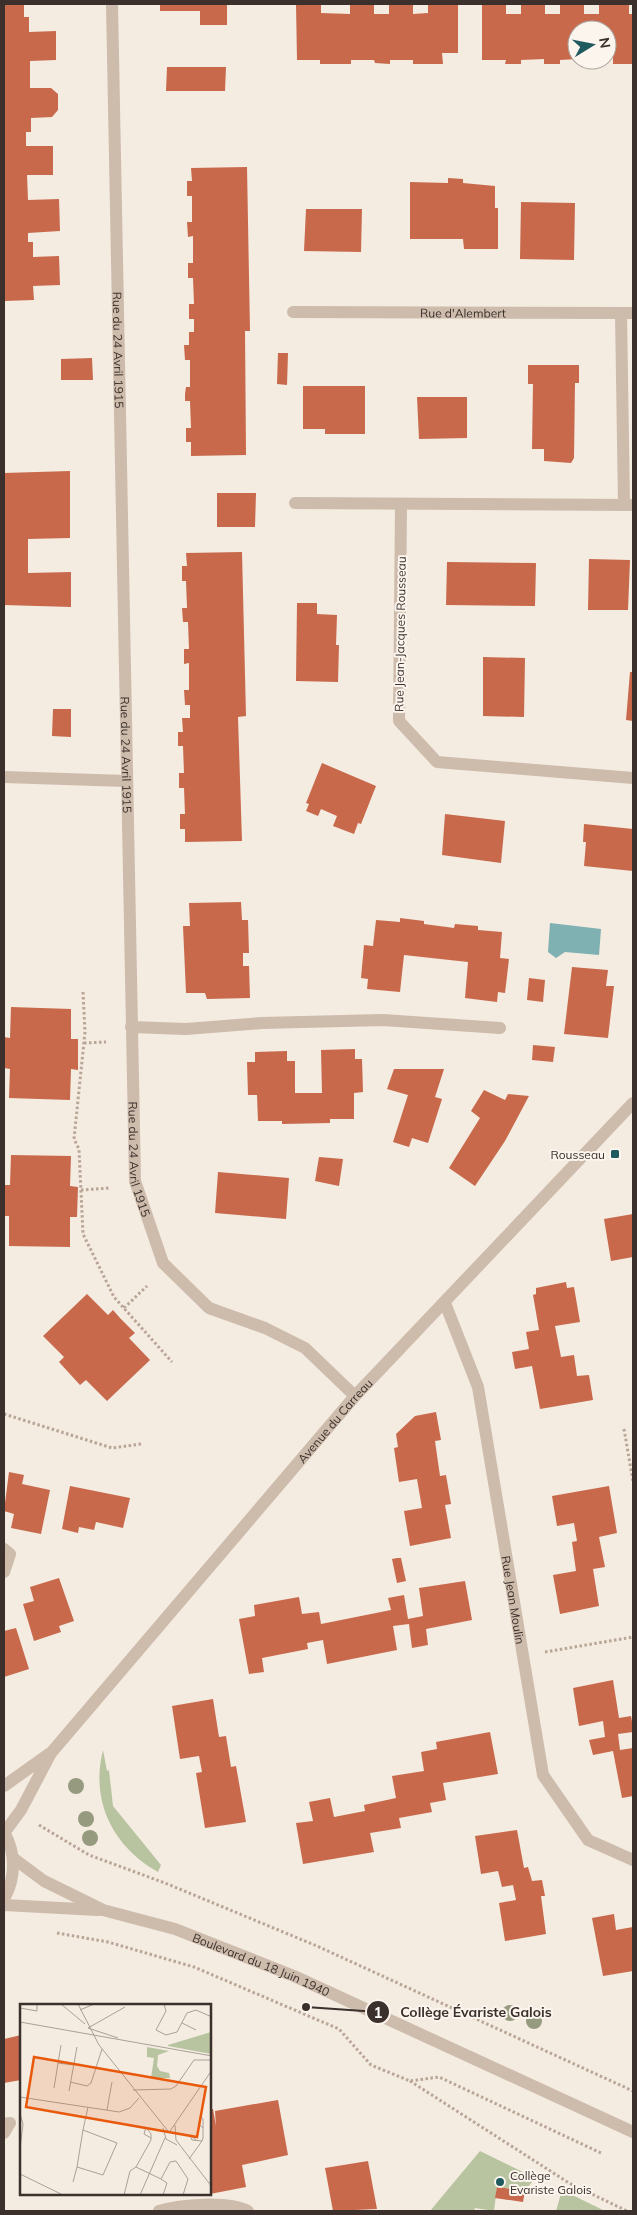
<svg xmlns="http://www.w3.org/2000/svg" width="637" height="2215" font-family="Mulish,sans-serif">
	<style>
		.green { fill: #b8c4a0 }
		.water { fill: #7fb0b2 }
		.building { fill: #c8694b }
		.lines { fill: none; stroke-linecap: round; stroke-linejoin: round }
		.path { stroke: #b9a596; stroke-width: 3; stroke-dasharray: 2.5 2.5; stroke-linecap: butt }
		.minor { stroke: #cdbbac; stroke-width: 12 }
		.tertiary { stroke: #cdbbac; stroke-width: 12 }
		.tree { fill: #969b7f }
		.poi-dot { fill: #1f5a5e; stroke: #fbf5ee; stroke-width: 2 }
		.labels { text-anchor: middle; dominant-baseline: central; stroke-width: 4; stroke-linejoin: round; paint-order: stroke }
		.street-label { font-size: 12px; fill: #3b302b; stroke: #fbf5ee }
		.poi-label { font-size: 12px; fill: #3b302b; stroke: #fbf5ee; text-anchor: end }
		.inset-road { fill: none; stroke: #aaa098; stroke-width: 1 }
		.view { fill: #e8590c; fill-opacity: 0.15; stroke: #e8590c; stroke-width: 2.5 }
		.inset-edge { fill: none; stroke: #3b302b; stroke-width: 2.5 }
		.leader { fill: none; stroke: #3b302b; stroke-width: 2 }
		.callout-dot { fill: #3b302b; stroke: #fbf5ee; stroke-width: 2 }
		.mark-label { font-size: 15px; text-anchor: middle; font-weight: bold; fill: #fff }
		.callout-label { font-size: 14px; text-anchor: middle; font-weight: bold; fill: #3b302b; stroke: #fbf5ee; stroke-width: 4; stroke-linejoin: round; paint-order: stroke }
	</style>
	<rect width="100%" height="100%" fill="#f4ebe1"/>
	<path class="green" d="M103 1750 107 1771 109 1770 113 1806 161 1865 158 1872C113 1847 90 1801 103 1750Z
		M480 2151 535 2178 525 2191 497 2187 494 2211 475 2208 474 2211H430Z
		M562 2190 605 2211H556Z"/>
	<path class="water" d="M550 923 601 929 599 955 565 952 556 958 548 952Z"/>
	<path class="building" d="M4 4H24V17H29V32L56 31V60L30 61V88H51L58 94V110L52 117 31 118V132H26V146H53V175H27L28 200 59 199 60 231 28 233V242H33V257L59 256 60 285 33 286 34 300 4 301Z
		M160 4H227V25H200V11H160Z
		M296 4H321V13L350 14V4H374V14H389V4H413V14L428 13V4H458V53H442L443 64H413V60H390V64L375 63 374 60H351V64H320V60H297Z
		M482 4H506V14H521V4H545V14H560V4H584V14H599V4H629V14H633V64H613V52L607 53V30H577V59L560 60V64H544V59L521 60V64H505L506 60H482Z
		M583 60H599L598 64H583Z
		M167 67H226L225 91H166Z
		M247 167 250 331H245L246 455 191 456V442H186V428H191L190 401H185V394L186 387H190V360H185L184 345H189V332H194V319H189V304H194L193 278H188V263H193V236L188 237 187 222H192V196H187V181H192L191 168Z
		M448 178 463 179V183L495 186V208H498V249H464L463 239H410V182L448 183Z
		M521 202 575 203 574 260 520 259Z
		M306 209H362L361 252 304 251Z
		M278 353H288L287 385 277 384Z
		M92 358 93 380H61V359Z
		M528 365H579V383H575L574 458 571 463 544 461V449H532L533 384H528Z
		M303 386H365V434H325V429H303Z
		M417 397H467V438L419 439Z
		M70 471V538L28 539V573L71 572V607L4 605V473Z
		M217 493H256L255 527H217Z
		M242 552 246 716 238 717 242 841 185 842V829H180V814H185L184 788H179V773H184L183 746H178V732H183L182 718H190V705H185L184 690H189V663L184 664V649H189L188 622H183L182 608H187L186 581H182V566H187L186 553Z
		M589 559 630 560 628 610H588Z
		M447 562 536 563 535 606 446 605Z
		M297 603H317V614L337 615 336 645H339L338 682 296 681Z
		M483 657 525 658 524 717 483 716Z
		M630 672H633V721L626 720Z
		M53 709H71V737L52 736Z
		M322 763 376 786 361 824 358 823 354 834 333 826 337 816 321 809 318 816 306 811 309 804 306 803Z
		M445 814 505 821 501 863 442 855Z
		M584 824 633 829V871L584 866 586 842H583Z
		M241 902 242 920H248L249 953H243V966H249L250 998 207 999 205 993H186L183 926H190L189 903Z
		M400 918 424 921V924L454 928 455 924 478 926V930L502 932 500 958 509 959 505 993 498 992 497 1002 465 998 468 962 404 955 400 992 367 989 368 979 361 978 364 945 373 946 376 920 400 922Z
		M572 967 608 970 606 986H614L608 1038 564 1034Z
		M529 978 545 980 543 1002 527 1000Z
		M11 1007 71 1009V1039H78V1070L71 1069 70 1100 9 1098 10 1069 4 1068V1037L10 1038Z
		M533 1045 555 1047 553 1062 532 1060Z
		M355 1049V1059H362L363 1092 354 1093V1119H330V1123L282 1124V1121H258L257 1095H248L247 1062H255V1052L287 1051V1061H295V1093H322L321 1050Z
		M394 1069H444L435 1097 442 1099 428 1143 412 1138 409 1147 393 1142 408 1095 387 1089Z
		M484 1090 505 1100 508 1094 529 1096 505 1141 475 1186 449 1168 480 1118 471 1111Z
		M11 1155 71 1156 70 1186 78 1187 77 1217H70V1247L9 1246V1216H4V1185H10Z
		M319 1157 343 1159 339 1186 315 1181Z
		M218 1172 289 1178 286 1219 215 1213Z
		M633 1214V1257L611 1261 604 1219Z
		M566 1282 567 1288 574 1287 580 1322 555 1326 561 1357 574 1355 577 1376 589 1375 593 1400 540 1409 532 1366 515 1369 512 1352 529 1349 526 1332 539 1330 533 1295 536 1294V1288Z
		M87 1294 108 1315 113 1310 120 1318 135 1333 129 1338 150 1360 107 1401 86 1380 80 1385 59 1362 64 1357 43 1336Z
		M436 1412 441 1440 435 1441 440 1476 446 1475 451 1504 445 1505 451 1538 410 1546 404 1511 422 1508 417 1479 399 1482 394 1448 398 1447 396 1434 415 1416Z
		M9 1472 24 1475 22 1484 50 1490 41 1534 11 1528 14 1514 4 1511Z
		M70 1486 130 1498 123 1528 96 1522 94 1530 79 1527 78 1533 62 1529Z
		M609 1486 617 1533 599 1537 605 1567 593 1569 599 1606 560 1614 553 1575 576 1571 572 1542 577 1541 574 1523 557 1526 552 1496Z
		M397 1558H401L406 1581 397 1583 392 1559Z
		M59 1578 74 1621 59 1626 61 1632 34 1641 23 1604 34 1601 30 1587Z
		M465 1581 472 1620 426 1629 428 1645 412 1648 409 1624 393 1626 397 1650 327 1664 323 1640 307 1643 308 1649 262 1658 264 1672 249 1674 239 1619 255 1616 254 1605 299 1597 302 1614 319 1612 321 1624 391 1610 388 1598 404 1595 408 1619 423 1616 419 1588Z
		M16 1628 29 1669 4 1677V1631Z
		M613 1680 619 1718 631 1716 633 1727V1732L618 1734 620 1750 633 1748V1796L622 1798 613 1751 593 1755 589 1740 605 1737 603 1721 579 1726 573 1688Z
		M213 1699 219 1737 226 1736 231 1767 236 1766 246 1822 205 1828 196 1773 202 1772 199 1756 180 1759 172 1706Z
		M490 1732 498 1774 443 1783 446 1800 430 1803 432 1812 399 1818 401 1828 370 1833 374 1852 303 1864 296 1823 313 1821 309 1802 330 1798 334 1817 365 1811 364 1805 396 1798 392 1776 424 1771 421 1752 437 1749 436 1742Z
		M517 1830 524 1868 528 1867 532 1881 542 1880 545 1896H541L546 1934 505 1941 499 1903 516 1900 513 1885 502 1887 498 1871 481 1874 475 1836Z
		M614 1914 616 1930 633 1927V1971L603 1976 592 1918Z
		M21 2035V2080L4 2083V2039Z
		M278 2100 288 2155 242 2165 246 2187 210 2194V2109H213L216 2126 215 2111Z
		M368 2161 377 2209 333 2211 325 2168Z
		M497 2187 525 2191 523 2202 495 2198Z"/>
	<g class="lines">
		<path class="path" d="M83 992 85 1032 74 1139 79 1149 83 1234 114 1297 172 1362
			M84 1043 106 1042
			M81 1190 110 1188
			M124 1308 147 1286
			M4 1414 112 1448 141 1444
			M624 1429 633 1481
			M545 1652 633 1637
			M39 1825 89 1855 165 1883 317 1946 633 2091
			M57 1933 108 1942 194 1967 339 2029 371 2065 410 2081 439 2077 601 2153
			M410 2081 569 2183 627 2211"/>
		<g class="minor">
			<path id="s1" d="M112 4 135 1181 163 1263 209 1308 265 1328 305 1348 355 1396"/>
			<path id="s2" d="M293 312 633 313"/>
			<path d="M621 313 624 505"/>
			<path d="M295 503 633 505"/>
			<path d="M401 505 399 721 437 762 633 778"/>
			<path d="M4 777 126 781"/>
			<path d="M131 1027 186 1029 262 1023 383 1020 500 1028"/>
			<path id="s3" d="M445 1303 478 1387 543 1775 588 1840 633 1860"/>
			<path d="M4 1549 10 1554 4 1572"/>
			<path id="s4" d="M13 1858 44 1881 103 1910 175 1929 294 1976 633 2132"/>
			<path d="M4 1905 98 1910"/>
			<path d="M4 2124 10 2123 4 2133"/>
			<path d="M159 2211C181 2204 228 2201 248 2211"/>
		</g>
		<g class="tertiary">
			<path d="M4 1786 49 1754"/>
			<path d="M4 1832C16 1853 16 1878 4 1899"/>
			<path id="s5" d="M4 1833 21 1810 51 1753 355 1396 633 1103"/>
		</g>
	</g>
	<g class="tree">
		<circle cx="76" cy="1786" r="8"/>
		<circle cx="86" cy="1819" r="8"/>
		<circle cx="90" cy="1838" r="8"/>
		<circle cx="510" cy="2013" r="8"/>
		<circle cx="534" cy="2021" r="8"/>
	</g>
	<g class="poi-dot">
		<rect x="610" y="1149" width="10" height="10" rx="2.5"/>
		<circle cx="500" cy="2182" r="5"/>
	</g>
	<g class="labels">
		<g class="street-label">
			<text stroke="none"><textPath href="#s2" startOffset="170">Rue d'Alembert</textPath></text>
			<text stroke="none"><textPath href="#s1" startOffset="346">Rue du 24 Avril 1915</textPath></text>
			<text transform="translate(400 634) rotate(-89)">Rue Jean-Jacques Rousseau</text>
			<text stroke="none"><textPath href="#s1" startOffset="751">Rue du 24 Avril 1915</textPath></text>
			<text stroke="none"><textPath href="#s1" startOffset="1156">Rue du 24 Avril 1915</textPath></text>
			<text stroke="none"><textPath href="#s5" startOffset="530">Avenue du Carreau</textPath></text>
			<text stroke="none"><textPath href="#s3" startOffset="306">Rue Jean Moulin</textPath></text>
			<text stroke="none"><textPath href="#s4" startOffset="272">Boulevard du 18 Juin 1940</textPath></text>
		</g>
		<g class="poi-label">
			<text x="605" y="1154">Rousseau</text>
			<text x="510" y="2175" text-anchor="start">Collège<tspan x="510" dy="14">Evariste Galois</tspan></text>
		</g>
	</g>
	<g transform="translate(20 2004)">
		<rect width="191" height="191" fill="#f4ebe1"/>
		<path d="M191 28V50L148 42V41ZM127 43 149 47 138 51 137 62 140 67 149 69 150 74H131L134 54 127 53Z" fill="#b8c4a0"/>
		<path class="inset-road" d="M41 0 65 20M58 0 79 41 148 127M144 0 146 7 136 26 146 31 157 28 167 9 176 6 192 13M0 4 17 7V0M60 6 74 0M0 18 192 52M162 19 176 26M68 24 105 3M68 24 98 34M38 59 53 61M50 78 67 82 71 79 82 45M34 84 41 41M113 86 151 85 156 82 174 56H190M49 87 57 43M0 93 99 108 110 104 119 94M87 106 92 78M0 110 3 120 0 144M155 121 156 136 192 183M143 124 146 135 157 141M63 126 57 163 83 171 97 139 63 126 68 103M150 127 192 66M176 136 170 131 172 136 182 137M169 155 182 137 183 134V115L181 113 179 120 183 124M116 163 141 175 150 158 156 157 168 175 163 191M0 170 43 191M141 175 147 179 143 191M53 178 57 163M104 191 110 167 116 163 131 136V130L126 123 124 130 131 134M120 191 145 134"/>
		<path class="view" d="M14 53 186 83 177 133 6 103Z"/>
		<rect width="191" height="191" class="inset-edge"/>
	</g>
	<path class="leader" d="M306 2007L378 2012"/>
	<g class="callout-dot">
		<circle cx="306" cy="2007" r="5"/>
		<circle cx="378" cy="2012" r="12"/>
	</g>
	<g class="mark-label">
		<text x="378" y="2018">1</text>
	</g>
	<g class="callout-label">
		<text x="476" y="2017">Collège Évariste Galois</text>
	</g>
	<rect width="637" height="2215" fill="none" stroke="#3b302b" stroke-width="10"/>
	<g transform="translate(592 45) rotate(80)"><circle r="24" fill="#fbf5ee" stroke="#aea6a0"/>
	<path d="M0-4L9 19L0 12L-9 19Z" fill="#1f5a5e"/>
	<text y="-8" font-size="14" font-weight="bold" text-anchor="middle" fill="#3b302b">N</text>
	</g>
</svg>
